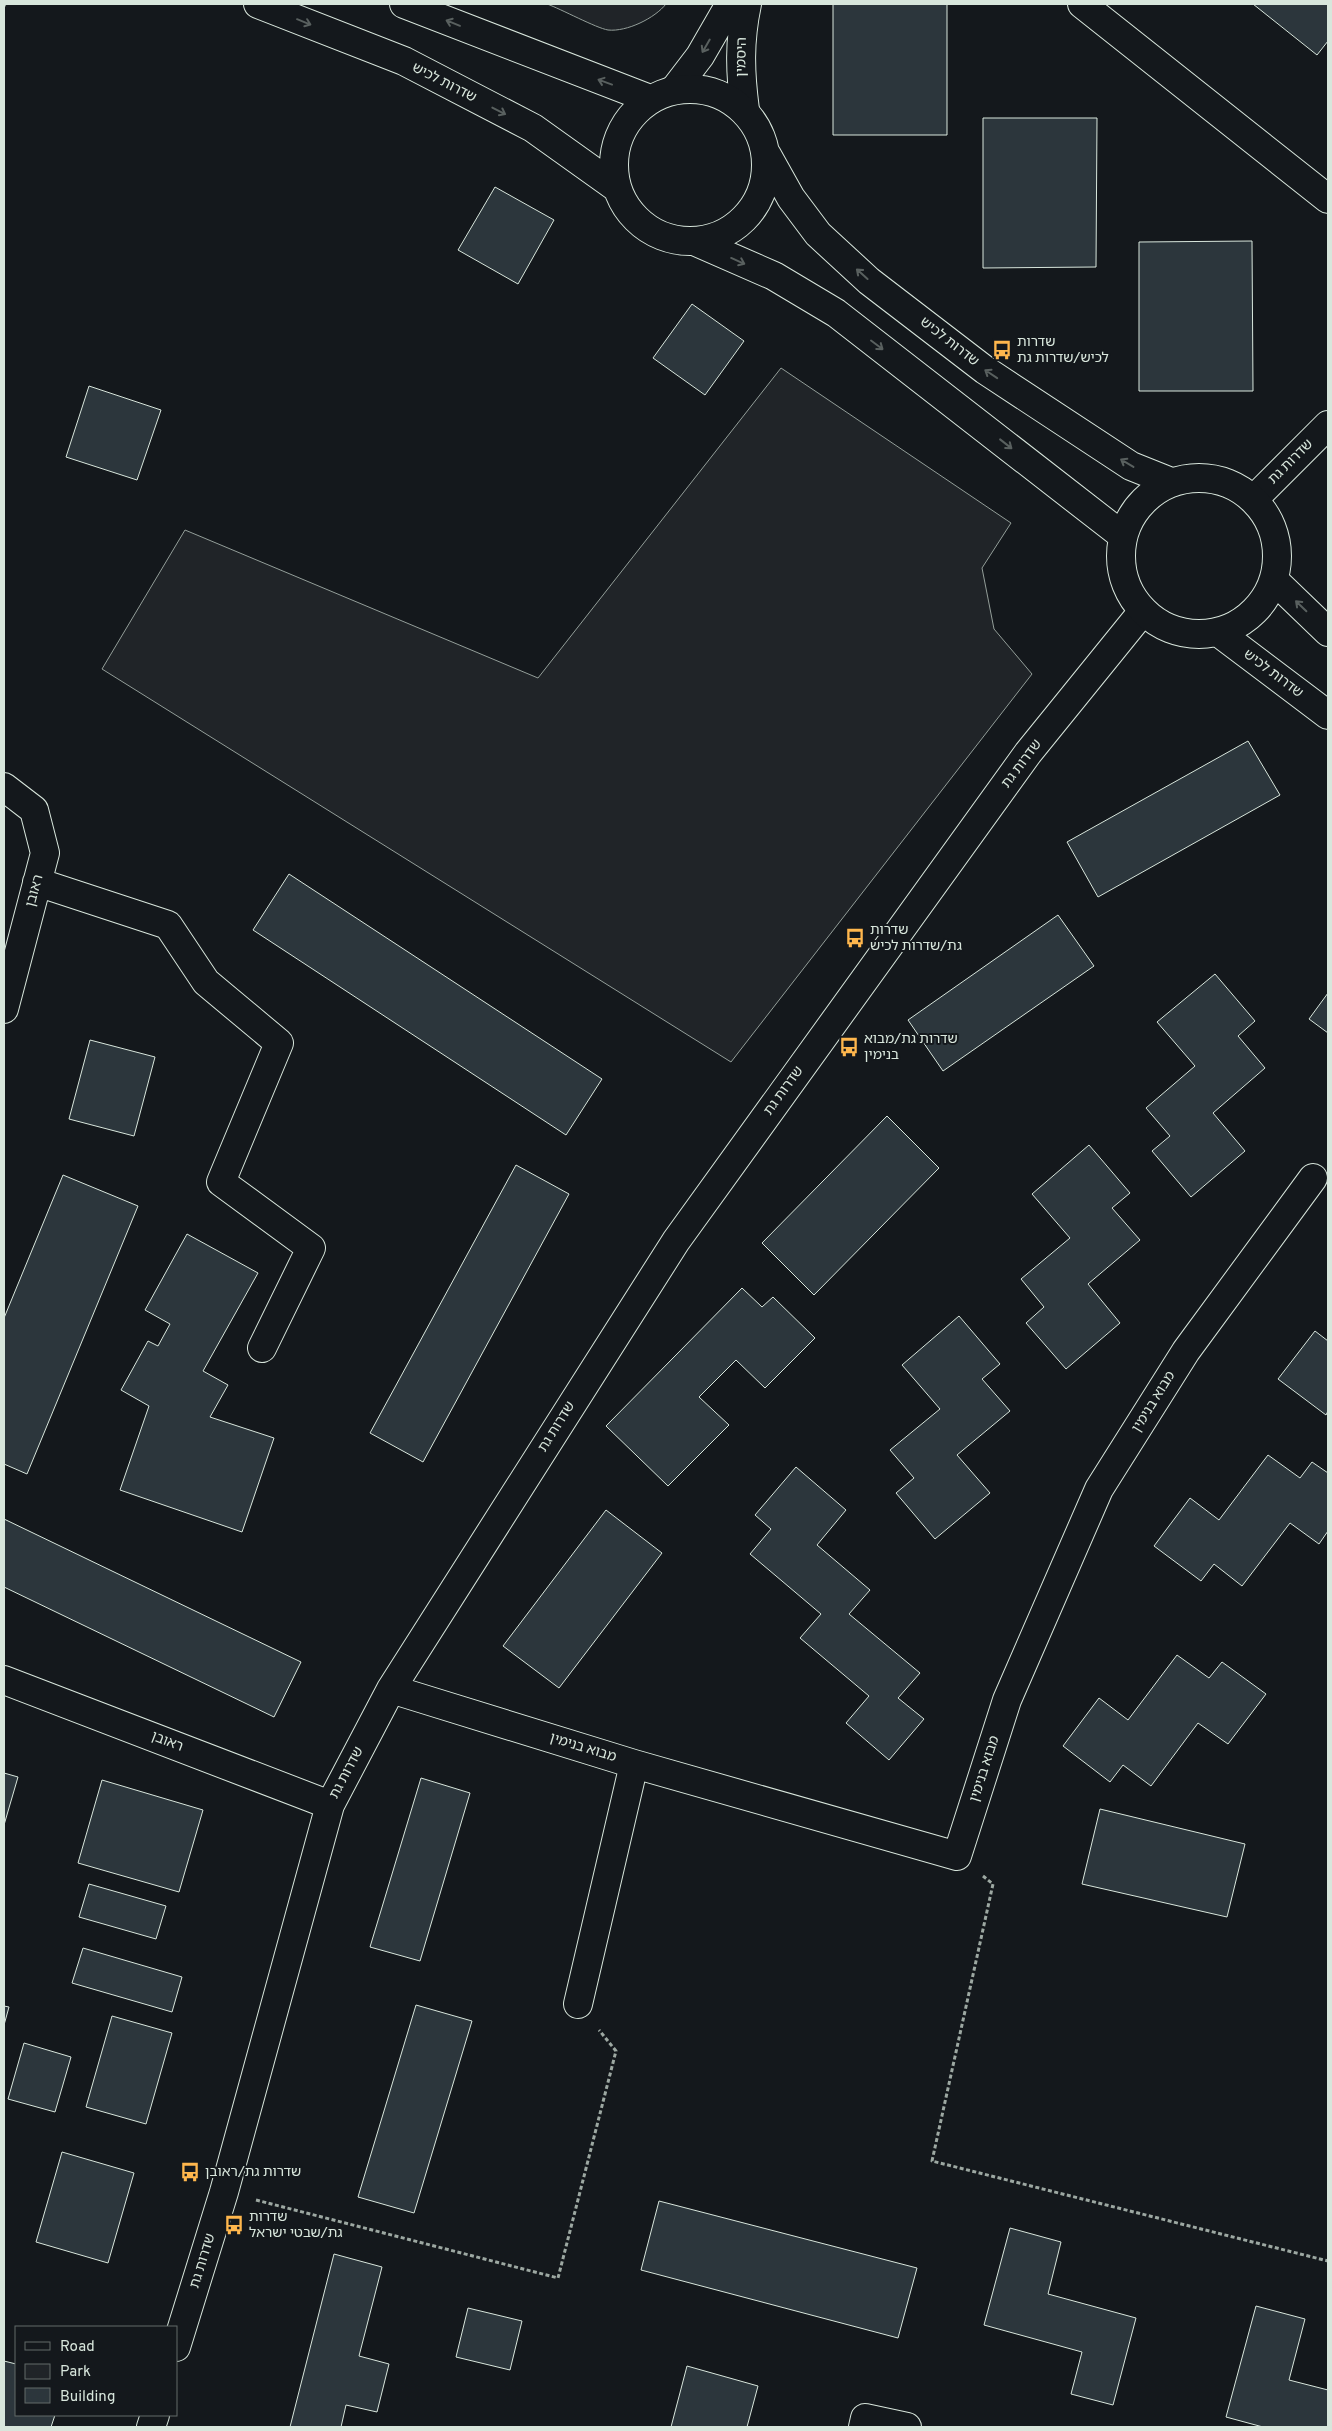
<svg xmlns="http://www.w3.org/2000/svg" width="1332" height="2431" font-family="Overpass,'Noto Sans Hebrew',sans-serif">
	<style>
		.green { fill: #202428; stroke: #939e99 }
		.building { fill: #2c363c; stroke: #d8e6dc }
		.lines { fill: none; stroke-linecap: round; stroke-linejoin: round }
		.minor-casing { stroke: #d8e6dc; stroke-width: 30 }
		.major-casing { stroke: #d8e6dc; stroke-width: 30 }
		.path { stroke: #9da8a2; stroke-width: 3; stroke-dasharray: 4 2.5; stroke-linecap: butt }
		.minor { stroke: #14181c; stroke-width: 28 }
		.major { stroke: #14181c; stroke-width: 28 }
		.oneway { stroke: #59605f }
		.labels { text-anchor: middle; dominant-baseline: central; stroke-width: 4; stroke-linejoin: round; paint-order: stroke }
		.street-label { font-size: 14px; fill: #d8e6dc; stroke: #14181c }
		.poi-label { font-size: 14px; fill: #d8e6dc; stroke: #14181c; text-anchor: start }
	</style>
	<rect width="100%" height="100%" fill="#14181c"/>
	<path class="green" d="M547 4H666C655 18 627 32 608 30 596 28 561 9 547 4Z
		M781 368 1011 523 982 568 994 629 1032 674 731 1062 102 669 185 530 538 678Z"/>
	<path class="building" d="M833 4H947V135H833Z
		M1253 4H1328V41L1317 55Z
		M983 118H1097L1096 267 983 268Z
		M495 187 554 220 518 284 458 250Z
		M1252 241 1253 391H1139V242Z
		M692 304 744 341 705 395 653 358Z
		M89 386 161 410 137 480 66 457Z
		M1248 741 1280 795 1098 897 1067 842Z
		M289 874 602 1079 566 1135 253 930Z
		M1058 915 1094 966 943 1071 908 1020Z
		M1215 974 1255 1021 1238 1036 1265 1068 1213 1113 1245 1151 1191 1197 1152 1151 1170 1136 1146 1108 1195 1066 1157 1022Z
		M1328 993V1033L1309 1019Z
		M90 1040 155 1057 134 1136 69 1119Z
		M887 1116 939 1168 814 1295 762 1243Z
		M1089 1145 1130 1193 1112 1208 1140 1240 1088 1284 1120 1323 1066 1369 1026 1323 1044 1307 1021 1279 1070 1238 1032 1194Z
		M516 1165 569 1194 423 1462 370 1433Z
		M63 1175 138 1206 27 1474 4 1464V1318Z
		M187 1234 258 1273 203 1371 228 1385 210 1417 274 1438 242 1532 120 1490 149 1406 121 1390 148 1341 158 1346 170 1324 145 1310Z
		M742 1288 762 1307 773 1297 815 1338 765 1388 736 1360 699 1397 729 1425 668 1486 606 1426Z
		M959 1316 1000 1364 982 1379 1010 1411 957 1455 990 1493 935 1539 896 1493 914 1478 890 1450 940 1409 902 1365Z
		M1315 1331 1328 1341V1411L1326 1415 1278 1379Z
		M1268 1455 1300 1478 1312 1462 1328 1473V1531L1319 1544 1290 1523 1242 1586 1214 1564 1201 1581 1154 1546 1190 1498 1219 1520Z
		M796 1467 846 1510 817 1545 870 1590 849 1614 920 1673 898 1698 924 1719 889 1760 846 1723 869 1696 800 1638 821 1614 750 1554 771 1529 755 1515Z
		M606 1510 662 1553 559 1688 503 1646Z
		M4 1519 301 1662 274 1717 4 1587Z
		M1177 1655 1209 1678 1222 1662 1266 1694 1228 1744 1198 1723 1151 1786 1123 1765 1110 1782 1063 1746 1099 1698 1128 1720Z
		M4 1773 18 1777 4 1825Z
		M421 1778 470 1793 420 1961 370 1947Z
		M102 1780 203 1810 179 1892 78 1863Z
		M1100 1809 1245 1844 1227 1917 1082 1884Z
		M89 1884 166 1906 156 1939 79 1917Z
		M83 1948 182 1977 172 2012 72 1983Z
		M416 2005 472 2021 414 2213 358 2197Z
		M4 2006 9 2007 4 2025Z
		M112 2016 172 2033 146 2124 86 2107Z
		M24 2043 71 2057 55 2112 8 2099Z
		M62 2152 134 2173 108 2263 36 2242Z
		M659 2201 917 2268 898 2338 641 2270Z
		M1010 2228 1061 2242 1048 2294 1136 2318 1113 2405 1071 2394 1082 2352 984 2325Z
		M334 2254 382 2267 359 2356 389 2364 377 2412 346 2405 341 2427H290Z
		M1256 2306 1305 2319 1289 2380 1328 2390V2427H1263L1226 2417Z
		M468 2308 522 2321 510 2370 456 2357Z
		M4 2361 16 2364V2415H55L51 2427H4Z
		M687 2366 758 2386 747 2427H671Z"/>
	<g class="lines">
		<defs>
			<path id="minor" d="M1082 4 1328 199
				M674 90 700 56 730 4
				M745 110C740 72 739 42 747 4
				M1254 499 1328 425
				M4 787 34 810 45 853 4 1009
				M37 882 168 925 206 982 279 1043 221 1182 311 1248 262 1348
				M4 1680 330 1805
				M391 1689 634 1764 957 1856 1007 1700 1099 1489 1186 1351 1313 1178
				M578 2004 634 1764
				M176 2347 224 2192 330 1805 391 1689 676 1241 1028 753 1143 611
				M151 2427 155 2415
				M863 2427 865 2418 907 2427"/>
			<path id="major" d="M258 4 404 61 533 128 617 188
				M404 4 650 99
				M614 165a76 76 0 1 1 152 0a76 76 0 1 1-152 0Z
				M767 155 791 198 818 234 869 281 985 370 1131 466 1171 482
				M694 241 774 276 836 313 1123 536
				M1121 556a78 78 0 1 1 156 0a78 78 0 1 1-156 0Z
				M1274 580 1328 632
				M1218 632 1328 715"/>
		</defs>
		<use href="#minor" class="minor-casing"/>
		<use href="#major" class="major-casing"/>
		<path class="path" d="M4 6 5 4
			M983 1876 993 1884 932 2161 1328 2261
			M256 2200 558 2278 616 2051 599 2030"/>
		<use href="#minor" class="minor"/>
		<use href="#major" class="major"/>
	</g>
	<defs><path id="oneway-shaft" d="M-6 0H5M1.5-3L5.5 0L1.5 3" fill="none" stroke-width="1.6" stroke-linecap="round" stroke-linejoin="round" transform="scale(1.25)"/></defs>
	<g class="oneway">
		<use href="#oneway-shaft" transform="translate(304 22) rotate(22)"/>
		<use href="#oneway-shaft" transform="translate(453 23) rotate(-158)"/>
		<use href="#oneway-shaft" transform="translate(706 46) rotate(120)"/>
		<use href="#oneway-shaft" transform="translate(605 82) rotate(-160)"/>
		<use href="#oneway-shaft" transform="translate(499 111) rotate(27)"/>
		<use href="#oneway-shaft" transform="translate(738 261) rotate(24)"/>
		<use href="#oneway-shaft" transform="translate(862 274) rotate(-138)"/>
		<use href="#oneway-shaft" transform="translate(877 345) rotate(37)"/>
		<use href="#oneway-shaft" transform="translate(991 374) rotate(-146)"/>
		<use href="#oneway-shaft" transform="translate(1006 444) rotate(38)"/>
		<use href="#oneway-shaft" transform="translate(1127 463) rotate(-149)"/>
		<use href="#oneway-shaft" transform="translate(1301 606) rotate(-136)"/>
	</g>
	<defs>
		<symbol id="bus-bare" viewBox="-9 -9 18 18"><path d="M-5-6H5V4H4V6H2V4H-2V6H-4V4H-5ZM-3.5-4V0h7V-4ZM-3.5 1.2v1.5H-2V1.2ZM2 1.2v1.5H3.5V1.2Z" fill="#ffb74d" stroke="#14181c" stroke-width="2.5" paint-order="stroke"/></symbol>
	</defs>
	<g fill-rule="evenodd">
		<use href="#bus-bare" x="988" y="336" width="28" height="28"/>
		<use href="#bus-bare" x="841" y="924" width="28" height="28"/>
		<use href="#bus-bare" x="835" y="1033" width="28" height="28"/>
		<use href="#bus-bare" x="176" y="2158" width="28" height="28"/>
		<use href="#bus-bare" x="220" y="2211" width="28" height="28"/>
	</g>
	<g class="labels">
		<g class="street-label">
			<text transform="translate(742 57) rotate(-89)">היסמין</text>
			<text transform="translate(444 83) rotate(27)">שדרות לכיש</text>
			<text transform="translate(949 342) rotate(38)">שדרות לכיש</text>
			<text transform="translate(1291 462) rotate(-45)">שדרות גת</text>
			<text transform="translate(1273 674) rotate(37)">שדרות לכיש</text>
			<text transform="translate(1022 764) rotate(-53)">שדרות גת</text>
			<text transform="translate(35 891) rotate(-75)">ראובן</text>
			<text transform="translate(784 1091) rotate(-54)">שדרות גת</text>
			<text transform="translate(1154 1402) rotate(-58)">מבוא בנימין</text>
			<text transform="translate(557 1427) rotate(-58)">שדרות גת</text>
			<text transform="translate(167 1742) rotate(21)">ראובן</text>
			<text transform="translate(583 1748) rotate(17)">מבוא בנימין</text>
			<text transform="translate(985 1769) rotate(-72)">מבוא בנימין</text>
			<text transform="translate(347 1773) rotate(-62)">שדרות גת</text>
			<text transform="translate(203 2261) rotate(-73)">שדרות גת</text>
		</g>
		<g class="poi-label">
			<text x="1017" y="342">שדרות<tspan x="1017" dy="16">לכיש/שדרות גת</tspan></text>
			<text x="870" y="930">שדרות<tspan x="870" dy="16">גת/שדרות לכיש</tspan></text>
			<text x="864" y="1039">שדרות גת/מבוא<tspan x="864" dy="16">בנימין</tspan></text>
			<text x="205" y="2172">שדרות גת/ראובן</text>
			<text x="249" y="2217">שדרות<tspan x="249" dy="16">גת/שבטי ישראל</tspan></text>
		</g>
	</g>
	<rect width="1332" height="2431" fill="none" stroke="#d8e6dc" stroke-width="10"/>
	<rect x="15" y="2326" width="162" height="90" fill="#14181c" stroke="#626a69"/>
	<rect x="25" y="2342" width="25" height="8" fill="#14181c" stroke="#626a69"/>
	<text x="60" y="2351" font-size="15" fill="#d8e6dc">Road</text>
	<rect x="25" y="2364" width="25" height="15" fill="#202428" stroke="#626a69"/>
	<text x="60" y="2376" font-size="15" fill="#d8e6dc">Park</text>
	<rect x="25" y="2388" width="25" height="15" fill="#2c363c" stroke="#626a69"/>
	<text x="60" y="2401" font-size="15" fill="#d8e6dc">Building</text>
</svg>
